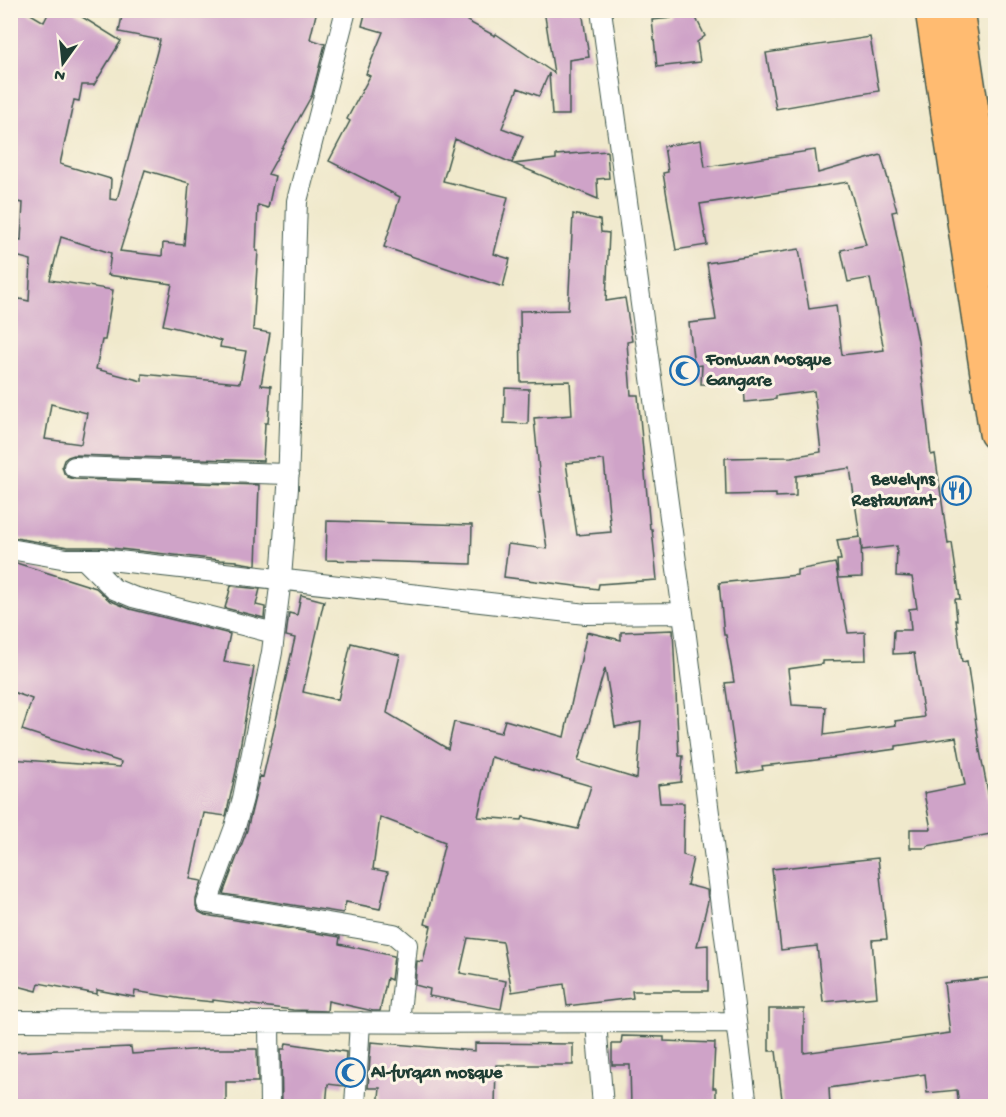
<svg xmlns="http://www.w3.org/2000/svg" width="1006" height="1117" font-family="'Gochi Hand',sans-serif">
	<style>
		.building { fill: #cfa3c8; fill-rule: evenodd }
		.lines { fill: none; stroke-linecap: round; stroke-linejoin: round }
		.street-casing { stroke: #3e574b; stroke-width: 22 }
		.highway-casing { stroke: #3e574b; stroke-width: 36 }
		.street { stroke: #fff; stroke-width: 20 }
		.highway { stroke: #ffbb71; stroke-width: 33 }
		.labels { text-anchor: middle; dominant-baseline: central; stroke-width: 6; stroke-linejoin: round; paint-order: stroke }
		.poi-label { font-size: 18px; font-weight: bold; fill: #1f3d34; stroke: #fcf5e5; text-anchor: start }
	</style>
	<rect width="100%" height="100%" fill="#fcf5e5"/>
	<filter id="ink" filterUnits="userSpaceOnUse"><feTurbulence type="fractalNoise" baseFrequency=".0167" numOctaves="2"/><feDisplacementMap in="SourceGraphic" scale="12" xChannelSelector="R" yChannelSelector="G"/><feConvolveMatrix kernelMatrix="1 2 1 2 8 2 1 2 1" color-interpolation-filters="sRGB"/></filter>
	<filter id="wash" filterUnits="userSpaceOnUse"><feTurbulence type="fractalNoise" baseFrequency=".008" numOctaves="4" result="noise"/><feDisplacementMap in="SourceGraphic" scale="24" xChannelSelector="R" yChannelSelector="G"/><feGaussianBlur stdDeviation="1.35" result="paint"/><feColorMatrix in="noise" values="0 0 0 0 0 0 0 0 0 0 0 0 0 0 0 0 0 1.4 0 .05"/><feComposite in="paint" operator="in"/></filter>
	<g filter="url(#wash)">
		<rect width="100%" height="100%" fill="#f0e9cc"/>
		<g id="blocks">
			<path class="building" d="M10 10H24L44 22 50 10H71L121 41 94 85H82L79 101 74 100 60 164 111 179 110 199 117 200 160 40 119 32 123 10H317L310 39 325 44 312 95 268 174 275 176 268 208 258 205 256 251H258L253 330 270 333 261 385 271 386 268 423H265L263 461 74 455 68 457 64 460 62 466 64 473 68 477 74 479 259 485 256 565 237 562V561L220 560 102 547H68L10 537V297L29 301 31 260 12 255 16 239 21 240 23 203 10 201ZM145 170 189 183 184 245 163 243 162 256 120 251ZM61 237 111 253 108 275 172 284 163 325 193 332 221 341 220 347 246 351 240 383 142 374V381L96 369 102 340H105L113 290 50 280ZM51 404 87 413 81 444 45 439Z
				M366 10H461L469 16 467 21 495 36 496 34 554 73 544 10H582L589 57 569 60V115H552L549 73 539 96 518 88 502 128 523 136 512 163 455 139 443 181 508 197 494 254 510 259 503 287 384 247 400 197 329 161 350 121 347 119 370 76 366 74 383 32 362 26Z
				M670 10H697V20L705 36 697 42 700 62 657 67 652 20 671 18Z
				M870 37 879 91 776 109 766 53Z
				M701 140 705 167 815 150 818 173 881 155 897 211 892 212 918 341 931 455 935 454 948 544 952 543 960 599H955L957 620H956L962 662 967 661 980 751 996 833 927 846V848H910V829H931L924 793 965 785 956 737 896 746V749L809 761 762 766 763 770 738 774 725 683 734 682 726 635H724L719 583 797 575V570L835 563 838 577 837 560H841L837 540 860 537 850 468 796 476V496L776 497V494L726 495 725 458 791 457 821 452 814 391 776 396V399L745 402 744 385 701 384 702 365 694 366 689 323 716 320 707 263 799 249 809 309 836 305 842 355 884 350 870 278 848 282 841 250 866 245 848 182 700 204 707 245 676 250 663 173 668 172 664 146ZM861 538 862 550 897 546 896 576 912 577 917 608 909 609 911 630H894L893 654 914 653 924 717 895 721 896 725 824 735 826 707 792 705 788 669 823 664V661L866 660 865 632 848 633 838 578 862 577Z
				M607 151 609 178 597 179 598 199 514 164 556 159V155Z
				M573 214 600 220 601 232 609 233 606 301 625 298 632 341 627 342 631 395H638L650 529H652L657 580 599 584 598 589 504 577 508 544 547 549 539 492H541L534 418 572 415 570 381 521 382 520 311 568 310ZM604 460 611 532 577 535 566 463Z
				M505 388 529 389 528 424 504 423Z
				M327 521 472 525 471 564 326 560Z
				M10 561 96 588 109 600 130 609 230 634 224 662 254 667 236 771 226 816 204 813 190 879 202 881 196 899V906L199 912 205 915 340 937 339 944 394 956 391 980 387 978 380 1011H373L328 1001 327 1011 293 1010 213 1000V1002L183 999 135 991 134 997 97 990V994L39 983 37 991 10 984V861L14 862 12 806H10V759L120 767 121 762 22 730 32 699 10 691Z
				M231 586 260 589 256 605 265 607 264 618 225 608Z
				M301 595 324 601 303 692 338 700 351 643 400 655 387 713 448 749 454 722 501 733 505 720 564 737 587 632 621 640V632L673 630 679 756H683L681 782 658 785 660 803H684L683 855 693 858 687 885 707 890 708 901 697 946 708 945V991H632L633 998 567 1006 564 984 512 992 503 942 468 938 460 973 506 981 501 1009 429 996 430 989 415 985 417 961 423 962 431 926 425 924 445 842 380 817 373 869 388 872 380 909 346 902 343 913 223 894 247 830 260 776 263 777 295 638 286 636 289 613 297 615ZM605 668 615 727 641 722 637 779 578 761ZM491 757 591 786 578 829 523 817 522 820 478 817Z
				M878 858 887 939 872 940 877 997 823 1002 817 946 781 950 772 869Z
				M996 977V1107H959L957 1090 927 1093 925 1074 829 1088 830 1107H783L776 1051H769V1009H804V1053L950 1033 944 983Z
				M622 1036 664 1037V1041L715 1043 713 1088H716V1107H631L630 1065H612V1044H621Z
				M371 1042 475 1051V1043L573 1044V1065H496L495 1107H378L380 1088H368Z
				M286 1043 346 1052 344 1086 328 1084 326 1107H282L281 1049H285Z
				M131 1047 132 1054 205 1049H257L258 1082H226V1107H10V1052Z"/>
		</g>
	</g>
	<g filter="url(#ink)">
		<use href="#blocks" fill-opacity="0" stroke="#3e574b" stroke-width="1.5"/>
		<g class="lines">
			<defs>
				<path id="street" d="M346 10 297 201 288 488 281 578 272 652 243 798 235 827 207 903 394 934 407 945 399 1022
					M601 10 683 613 747 1106
					M74 467 289 474
					M10 549 67 559H101L586 614 683 613
					M84 559 114 589 133 597 274 633
					M10 1021C252 1023 494 1023 736 1022
					M269 1023 270 1106
					M596 1023 603 1106
					M355 1106 360 1022"/>
				<path id="highway" d="M932 10 996 433
					M957 10 996 271"/>
			</defs>
			<use href="#street" class="street-casing"/>
			<use href="#highway" class="highway-casing"/>
			<use href="#street" class="street"/>
			<use href="#highway" class="highway"/>
		</g>
	</g>
	<defs>
		<symbol id="mosque-ring" viewBox="-11 -11 22 22"><circle r="9.5" fill="#fcf5e5" stroke="#1f6fb2" stroke-width="1.5"/><path d="M3.5-4.9A6 6 0 1 0 3.5 4.9A5 5 0 1 1 3.5-4.9Z" fill="#1f6fb2"/></symbol>
		<symbol id="restaurant-ring" viewBox="-11 -11 22 22"><circle r="9.5" fill="#fcf5e5" stroke="#1f6fb2" stroke-width="1.5"/><path d="M-5-6h1v4h1v-4h1v4h1v-4h1v5L-1.5 .5V6h-2V.5L-5-1ZM5-6V6H3V1.5H1.5Q1.5-4 5-6Z" fill="#1f6fb2"/></symbol>
	</defs>
	<g fill-rule="evenodd">
		<use href="#mosque-ring" x="668" y="354" width="33" height="33"/>
		<use href="#restaurant-ring" x="940" y="474" width="33" height="33"/>
		<use href="#mosque-ring" x="334" y="1056" width="33" height="33"/>
	</g>
	<g class="labels">
		<g class="poi-label">
			<text x="706" y="360">Fomwan Mosque<tspan x="706" dy="21">Gangare</tspan></text>
			<text x="935" y="480" text-anchor="end">Bevelyns<tspan x="935" dy="21">Restaurant</tspan></text>
			<text x="371" y="1073">Al-furqan mosque</text>
		</g>
	</g>
	<rect width="1006" height="1117" fill="none" stroke="#fcf5e5" stroke-width="36"/>
	<g transform="translate(63 63) rotate(195)" stroke="#fcf5e5" stroke-width="4.5" paint-order="stroke">
	<path d="M0-4.5L10 22L0 15L-10 22Z" fill="#1f3d34"/>
	<text y="-9" font-size="16" font-weight="bold" text-anchor="middle" fill="#1f3d34">N</text>
	</g>
</svg>
